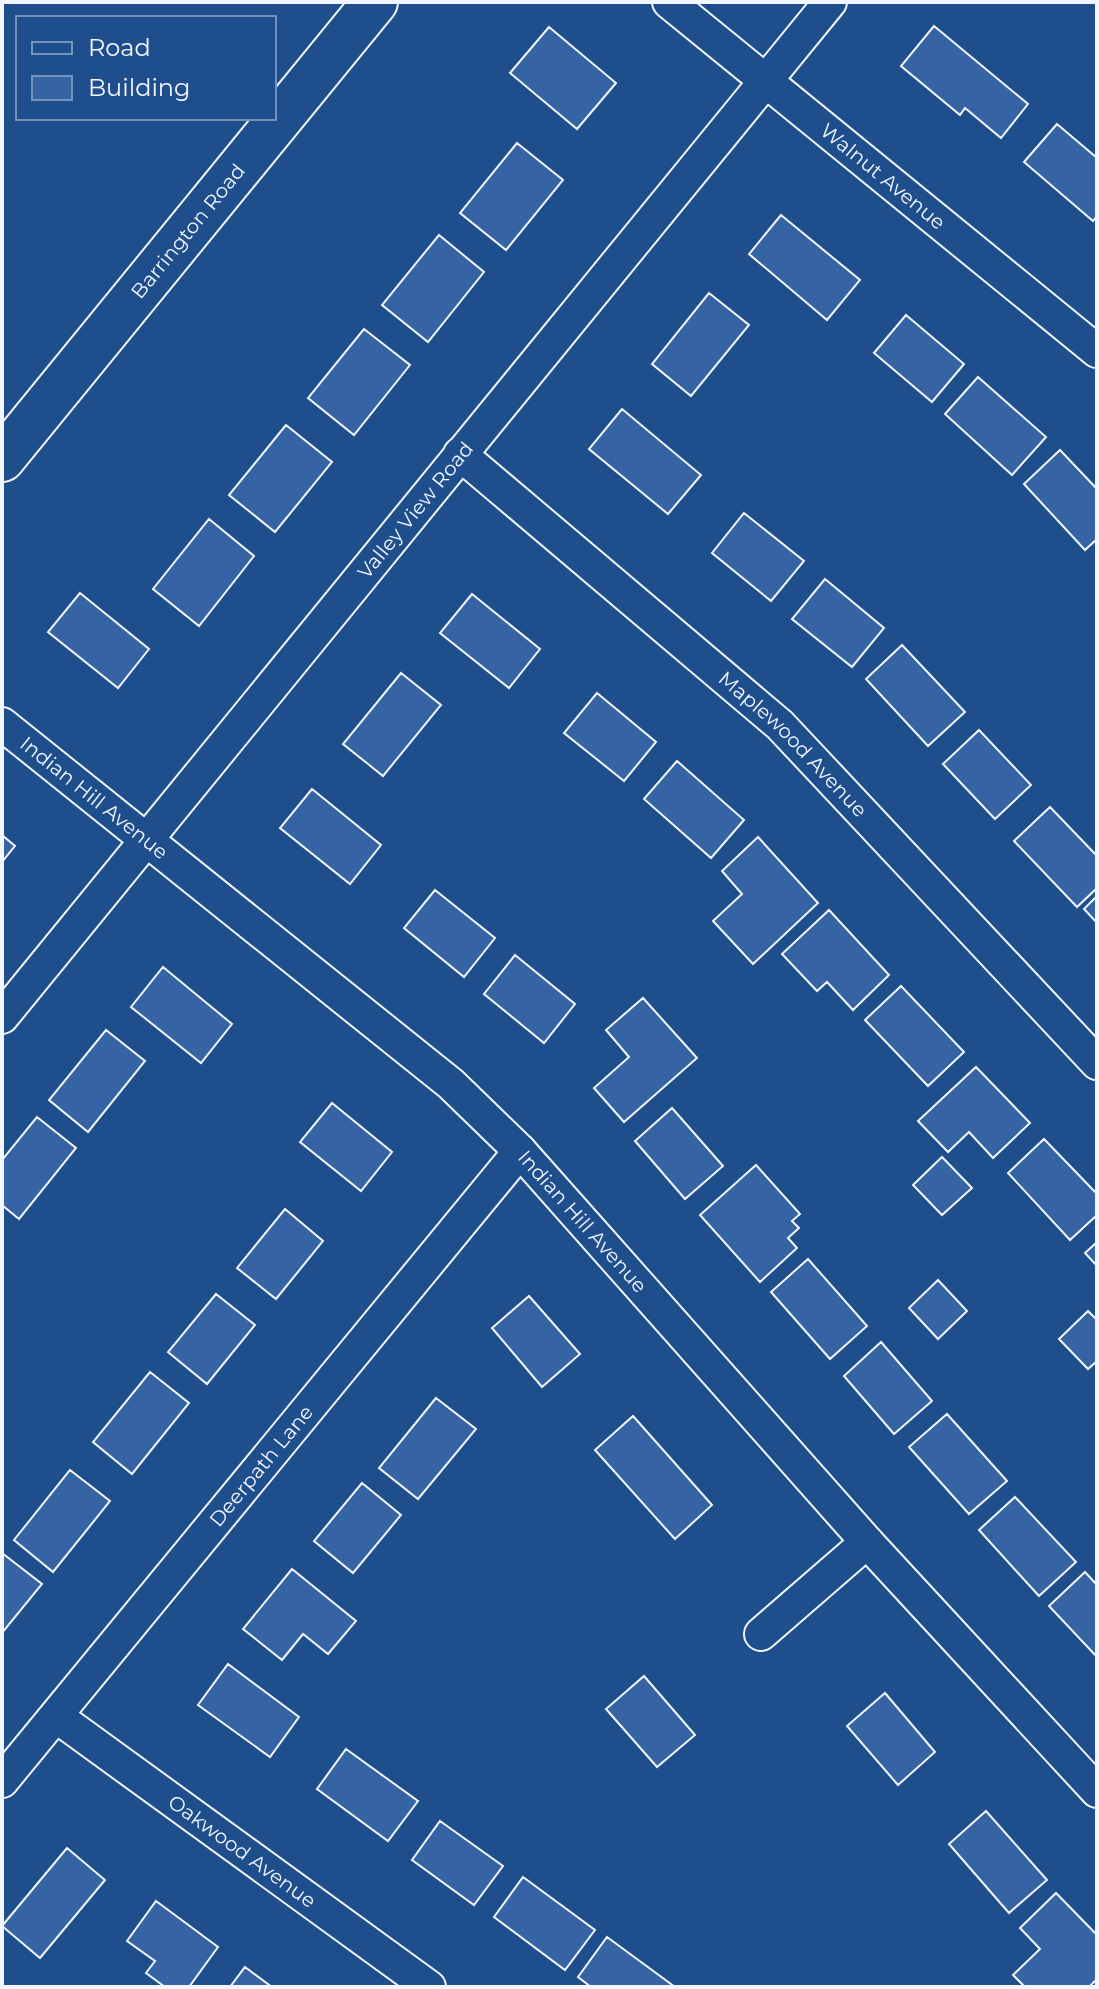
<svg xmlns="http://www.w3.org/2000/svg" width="1099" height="1989" font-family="Montserrat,sans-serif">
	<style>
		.building { fill: #3563a3; stroke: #f2f6ff; stroke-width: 2 }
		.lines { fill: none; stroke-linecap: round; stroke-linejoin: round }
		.minor-casing { stroke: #f2f6ff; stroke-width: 36 }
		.secondary-casing { stroke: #f2f6ff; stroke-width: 48 }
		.minor { stroke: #1f4e8c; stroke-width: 32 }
		.secondary { stroke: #1f4e8c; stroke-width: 44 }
		.labels { text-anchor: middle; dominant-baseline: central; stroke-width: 6; stroke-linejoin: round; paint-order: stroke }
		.street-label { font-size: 20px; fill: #f2f6ff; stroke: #1f4e8c }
	</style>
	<rect width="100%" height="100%" fill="#1f4e8c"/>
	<path class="building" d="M934 26 1028 104 1001 138 965 108 960 115 901 66Z
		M549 27 616 83 577 129 510 73Z
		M1057 124 1097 158V216L1093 221 1024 162Z
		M517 143 563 180 506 250 460 213Z
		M781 215 860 280 827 320 749 254Z
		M439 235 484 272 428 342 382 305Z
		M709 293 749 325 691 396 652 364Z
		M906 315 964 364 932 402 874 353Z
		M364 329 410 365 354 435 308 398Z
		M978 377 1046 437 1012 475 945 414Z
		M622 409 701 475 668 514 589 449Z
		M286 425 332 462 275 532 229 495Z
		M1060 450 1097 489V539L1085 550 1024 484Z
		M744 513 804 561 771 601 712 553Z
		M209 519 254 556 199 626 153 589Z
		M825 579 884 628 852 667 792 619Z
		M80 593 149 649 118 688 48 632Z
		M472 594 540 649 509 688 440 633Z
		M902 645 965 712 928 746 866 679Z
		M401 673 441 705 383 776 343 744Z
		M597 693 656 742 624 781 564 733Z
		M979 730 1031 785 995 819 943 764Z
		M677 761 744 820 711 858 644 799Z
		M312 789 381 845 350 884 280 828Z
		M1050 807 1097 856V888L1077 907 1014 841Z
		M2 835 15 846 2 862Z
		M758 837 818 903 753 964 713 921 742 894 722 871Z
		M435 890 495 938 464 977 404 928Z
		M1097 896V923L1084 909Z
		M829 910 889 975 853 1010 827 982 817 991 782 954Z
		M515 955 575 1004 544 1043 484 994Z
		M163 967 232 1024 201 1063 131 1007Z
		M901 986 964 1052 928 1086 865 1020Z
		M643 998 697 1058 624 1122 594 1088 629 1057 606 1030Z
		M106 1030 145 1061 88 1132 49 1100Z
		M976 1067 1030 1123 993 1158 969 1132 948 1152 918 1121Z
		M332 1103 392 1152 361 1191 300 1142Z
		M672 1108 723 1166 685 1199 635 1141Z
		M37 1117 76 1148 19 1219 2 1205V1160Z
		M1044 1139 1097 1194V1215L1070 1240 1008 1173Z
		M942 1157 972 1188 942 1215 913 1185Z
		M756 1165 800 1214 792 1221 799 1228 788 1238 797 1248 760 1282 700 1215Z
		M285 1209 323 1241 276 1299 237 1268Z
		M1097 1242V1266L1085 1253Z
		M808 1259 867 1326 830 1359 771 1292Z
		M938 1280 967 1311 938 1339 909 1308Z
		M216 1294 255 1325 207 1384 168 1352Z
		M529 1296 580 1354 542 1387 492 1328Z
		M1088 1311 1097 1320V1361L1088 1369 1059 1339Z
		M881 1342 932 1401 894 1434 844 1376Z
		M150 1372 189 1403 132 1474 93 1442Z
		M436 1398 476 1429 418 1499 379 1468Z
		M947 1414 1007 1481 969 1514 909 1447Z
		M633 1416 712 1505 675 1539 595 1450Z
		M70 1470 110 1501 53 1572 14 1540Z
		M362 1483 401 1515 353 1573 314 1541Z
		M1015 1497 1076 1562 1039 1596 979 1530Z
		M2 1553 42 1584 2 1633Z
		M292 1569 356 1621 328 1654 303 1634 282 1660 243 1629Z
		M1085 1572 1097 1585V1657L1049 1606Z
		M228 1664 299 1717 270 1757 198 1705Z
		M644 1676 695 1735 657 1767 606 1709Z
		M885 1693 935 1752 898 1785 847 1726Z
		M346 1749 418 1801 388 1841 317 1789Z
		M986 1811 1047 1880 1009 1913 949 1844Z
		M440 1821 503 1866 474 1905 412 1860Z
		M67 1848 105 1880 40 1958 2 1926Z
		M523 1877 595 1930 565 1970 494 1917Z
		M1056 1893 1097 1935V1979L1089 1987H1025L1013 1975 1040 1949 1020 1928Z
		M156 1901 218 1947 189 1987H165L146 1973 155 1961 127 1941Z
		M607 1937 675 1987H591L578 1977Z
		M245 1967 272 1987H230Z"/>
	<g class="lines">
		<defs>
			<g id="minor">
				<path id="s1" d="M669 2 1097 351"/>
				<path id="s2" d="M460 454 780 725 1097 1063"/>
				<path id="s3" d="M2 724 451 1084 520 1151 867 1542 1097 1791"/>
				<path id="s4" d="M2 1017 830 2"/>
				<path d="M761 1634 867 1542"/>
				<path id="s5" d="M56 1716 429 1987"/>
				<path id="s6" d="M2 1781 520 1151"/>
			</g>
			<g id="secondary">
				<path id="s7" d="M2 459 375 2"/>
			</g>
		</defs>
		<use href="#minor" class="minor-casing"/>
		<use href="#secondary" class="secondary-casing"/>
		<use href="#minor" class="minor"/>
		<use href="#secondary" class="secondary"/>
	</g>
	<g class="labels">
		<g class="street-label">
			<text stroke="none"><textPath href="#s1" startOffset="276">Walnut Avenue</textPath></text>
			<text stroke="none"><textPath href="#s7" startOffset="294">Barrington Road</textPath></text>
			<text stroke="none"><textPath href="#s4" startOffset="654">Valley View Road</textPath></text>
			<text stroke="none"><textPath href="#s2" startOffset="442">Maplewood Avenue</textPath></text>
			<text stroke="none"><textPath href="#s3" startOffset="118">Indian Hill Avenue</textPath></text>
			<text stroke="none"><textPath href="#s3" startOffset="766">Indian Hill Avenue</textPath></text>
			<text stroke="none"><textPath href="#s6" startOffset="408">Deerpath Lane</textPath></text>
			<text stroke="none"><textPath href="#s5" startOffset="230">Oakwood Avenue</textPath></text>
		</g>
	</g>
	<rect width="1099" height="1989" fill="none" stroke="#f2f6ff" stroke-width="8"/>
	<rect x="16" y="16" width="260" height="104" fill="#1f4e8c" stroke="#7391ba" stroke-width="2"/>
	<rect x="32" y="42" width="40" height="12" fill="#1f4e8c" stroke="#7391ba" stroke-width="2"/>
	<text x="88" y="56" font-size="24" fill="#f2f6ff">Road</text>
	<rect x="32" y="76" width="40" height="24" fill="#3563a3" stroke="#7391ba" stroke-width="2"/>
	<text x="88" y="96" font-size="24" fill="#f2f6ff">Building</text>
</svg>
